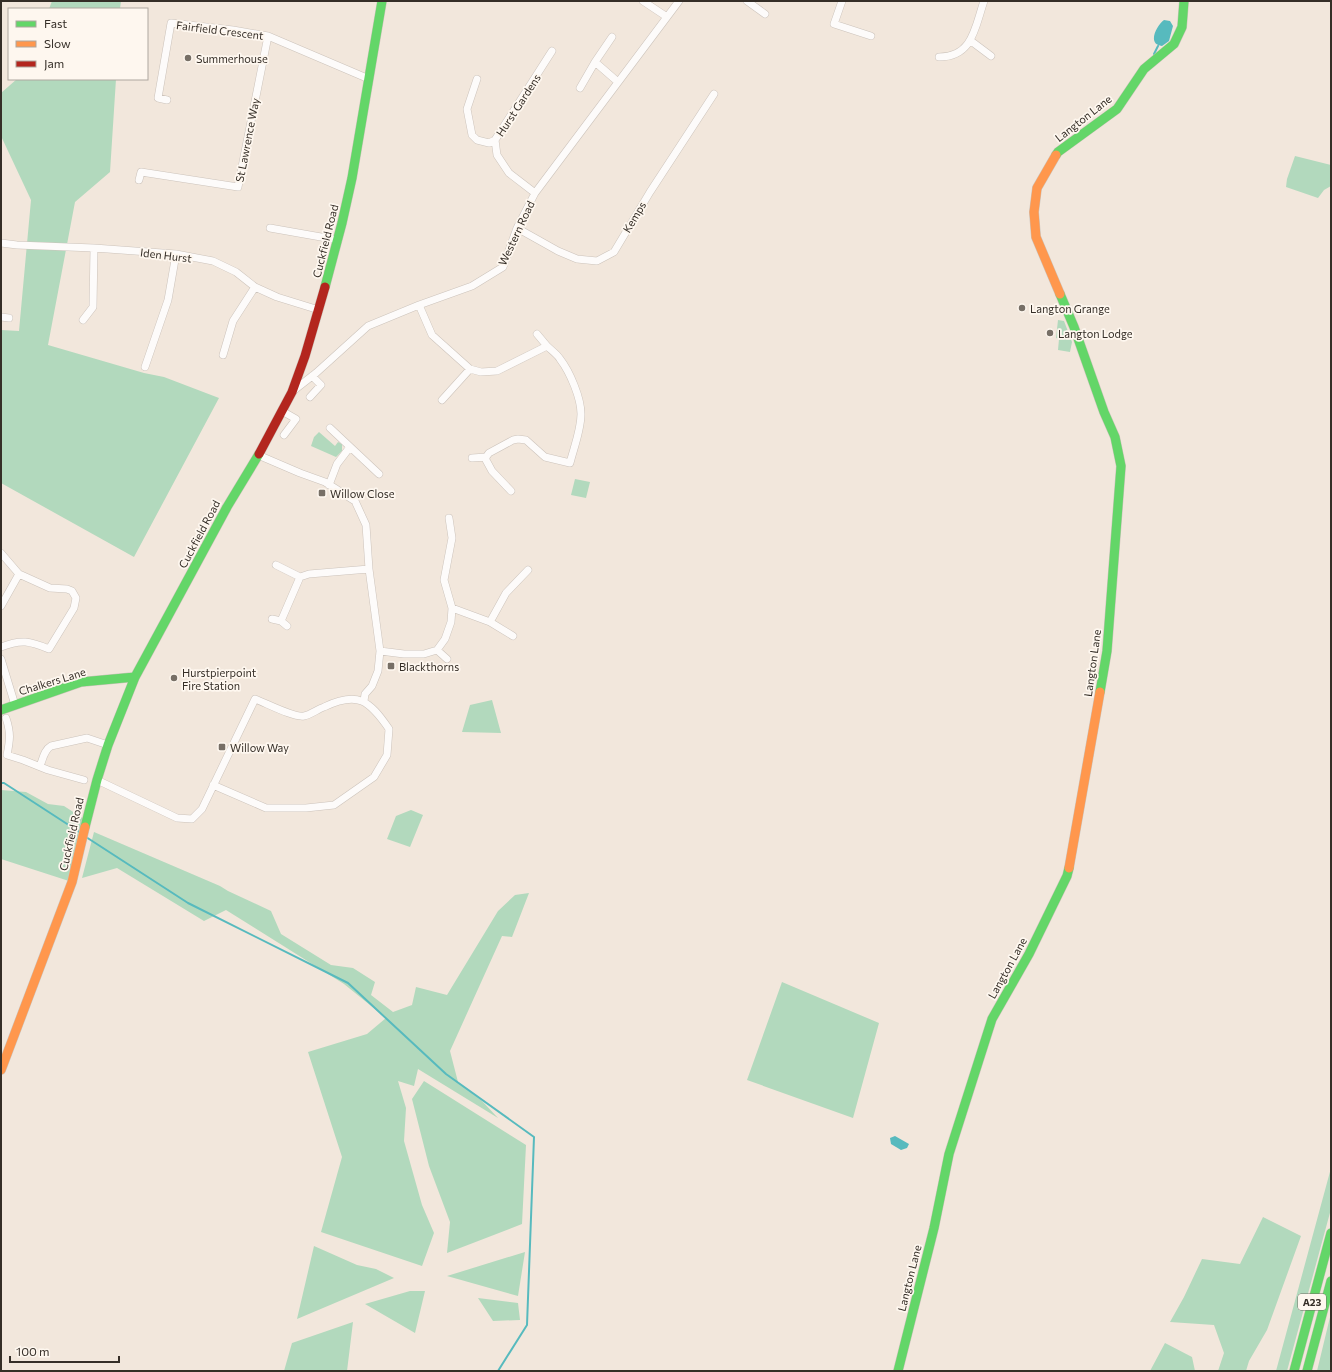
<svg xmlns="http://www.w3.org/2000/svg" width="1332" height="1372" viewBox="0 0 1332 1372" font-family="Commissioner,sans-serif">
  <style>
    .green { fill: #b2d9bd }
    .water { fill: #57babe }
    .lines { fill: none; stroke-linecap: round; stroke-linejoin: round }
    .stream { stroke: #57babe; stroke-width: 2 }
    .street-casing { stroke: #ccc3bb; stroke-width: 8 }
    .fast-casing { stroke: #ccc3bb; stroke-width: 10 }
    .slow-casing { stroke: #ccc3bb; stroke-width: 10 }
    .jam-casing { stroke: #ccc3bb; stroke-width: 10 }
    .street { stroke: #fdfbfa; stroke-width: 7 }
    .fast { stroke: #63d668; stroke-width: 9 }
    .slow { stroke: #ff974d; stroke-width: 9 }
    .jam { stroke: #b3261e; stroke-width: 9 }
    .poi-dot { fill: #776f66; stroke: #fef7ef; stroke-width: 1.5 }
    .labels { text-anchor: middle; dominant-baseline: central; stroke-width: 3.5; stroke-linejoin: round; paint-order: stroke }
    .shield { fill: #fef7ef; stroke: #716a63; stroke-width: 1 }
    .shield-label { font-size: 10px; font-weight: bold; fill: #352e27 }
    .street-label { font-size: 11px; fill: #352e27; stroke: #fef7ef }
    .poi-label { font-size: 11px; fill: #352e27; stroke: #fef7ef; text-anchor: start }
  </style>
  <rect width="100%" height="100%" fill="#f2e7dc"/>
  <!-- green -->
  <path class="green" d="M52 1H121L120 9H49Z
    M17 79H116L110 172 75 202 48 345 144 373 164 377 219 398 134 557 1 483V330L19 331 31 200 1 136V93Z
    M1295 156 1331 165V186L1324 190 1318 198 1286 187 1287 179Z
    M1058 320 1064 321 1072 342 1070 352 1058 350 1059 339 1056 338Z
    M319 432 335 446 338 442 342 444V451L336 457 311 446 314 437Z
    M575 479 590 482 586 498 571 495Z
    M492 700 501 733 462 732 470 705Z
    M1 790 26 792 48 804 64 806 87 821 72 882 1 859Z
    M411 810 423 815 410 847 387 839 396 816Z
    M94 832 220 886 228 891 271 911 281 934 331 965 353 968 375 982 371 995 393 1012 412 1005 416 987 447 995 498 911 515 895 529 893 512 937 502 936 450 1051 458 1082 482 1101 498 1118 418 1069 414 1086 398 1081 406 1108 404 1141 422 1205 434 1233 422 1266 321 1232 342 1157 308 1052 367 1034 386 1018 344 984 226 910 204 921 117 868 82 878Z
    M782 982 879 1023 853 1118 747 1080Z
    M424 1081 526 1145 522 1224 447 1253 450 1222 429 1166 412 1099Z
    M1331 1168V1209L1287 1371H1276Z
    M1263 1217 1301 1236 1267 1330 1249 1361 1246 1371H1218L1224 1353 1214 1325 1170 1322 1184 1297 1202 1259 1240 1264Z
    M314 1246 357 1265 376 1269 394 1278 297 1319Z
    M525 1252 518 1296 447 1276Z
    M410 1291H425L415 1333 365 1304Z
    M478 1298 518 1303 520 1320 493 1321Z
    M1331 1313V1371H1317Z
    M353 1322 347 1371H284L292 1343Z
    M1165 1343 1192 1357 1195 1371H1150Z"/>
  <!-- water -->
  <path class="water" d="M1164 20 1170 21 1173 26 1169 41 1162 46C1147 45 1156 26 1164 20Z
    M895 1136 909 1144 907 1148 901 1150 891 1144 890 1138Z"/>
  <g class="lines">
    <!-- stream -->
    <path class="stream" d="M1154 54 1158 46
      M1 783H4L81 833
      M86 837 188 903 348 983 446 1074 534 1137 527 1325 498 1371"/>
    <defs>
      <path id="street" d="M643 1 667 17
        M747 1 765 14
        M842 1 834 24 871 36
        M612 37 595 62 618 82
        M971 41 991 56
        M939 57C973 57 975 27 984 1
        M477 79 467 109 472 135 477 140 489 143 495 140
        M580 88 595 62
        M167 100 158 98 171 23 233 30 268 36 369 79
        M139 180 141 172 238 187 268 36
        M535 193 509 173 497 155 495 140 552 51
        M270 228 338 240
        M517 228 558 251 577 259 597 261 614 252 650 192 714 94
        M1 243 17 245 94 248 176 254 213 261 236 272 255 287 277 297 319 310
        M419 305 432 335 470 369 481 372 497 371 547 346C551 350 557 354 560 359 570 372 581 398 581 414 581 430 574 447 570 463L545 457 526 440 518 439 513 440 489 453 486 457V460L492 471 511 491
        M1 317 9 318
        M83 320 93 307 94 248
        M537 334 547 346
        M223 355 233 321 255 287
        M145 367 168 300 176 254
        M293 391 316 373 368 326 419 305 472 286 503 267 517 228 535 193 679 1
        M310 397 321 385 312 376
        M442 400 470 369
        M282 411 296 419 284 435
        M330 428 379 474
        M258 455 300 473 325 482 355 501 366 525 369 569 380 651 378 671 372 686 365 694 364 701
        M472 458 486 457
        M329 485 337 464 350 447
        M1 553 19 574 1 606
        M276 565 300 577
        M452 608 490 622 513 636
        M272 619 281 621 287 626
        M281 621 300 577 309 574 369 569
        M490 622 506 593 528 570
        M1 647C21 639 30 641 49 649L74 608 76 598 72 591 67 589 50 588 19 574
        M437 650 447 659
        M380 651 404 654H424L437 650 445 639 451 622 452 608 444 580 452 538 449 518
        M1 659 15 705
        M6 718C11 733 10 740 7 755L23 760 48 770 84 780
        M40 766C43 759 44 750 51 746L87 738 108 745
        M97 780 177 818 192 819 202 809 255 699C266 703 294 718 304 716 310 715 318 709 324 707 358 691 369 700 389 729L387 755 374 777 334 805 306 808H266L213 785"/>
      <path id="fast" d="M1056 155 1058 152 1117 109 1144 69 1174 44 1182 27 1184 1
        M325 287 342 223 352 178 382 1
        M1060 294 1074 327 1104 412 1115 437 1121 466 1107 651 1100 692
        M1 710 81 682 135 677
        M85 827 97 780 108 745 135 677 227 507 259 454
        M898 1371 934 1228 949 1154 992 1019 1029 954 1067 876 1069 868
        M1294 1371 1331 1233
        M1307 1371 1331 1281"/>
      <path id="slow" d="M1056 155 1037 188 1034 212 1036 237 1060 294
        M1069 868 1100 692
        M1 1070 72 882 85 827"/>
      <path id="jam" d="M259 454 292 392 305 356 325 287"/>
    </defs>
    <!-- street casing -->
    <use href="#street" class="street-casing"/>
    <!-- fast casing -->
    <use href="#fast" class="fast-casing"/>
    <!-- slow casing -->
    <use href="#slow" class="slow-casing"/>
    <!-- jam casing -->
    <use href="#jam" class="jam-casing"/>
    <!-- street -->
    <use href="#street" class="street"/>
    <!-- fast -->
    <use href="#fast" class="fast"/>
    <!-- slow -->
    <use href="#slow" class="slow"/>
    <!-- jam -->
    <use href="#jam" class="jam"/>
  </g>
  <!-- markers -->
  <g class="poi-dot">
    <circle cx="188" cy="58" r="4"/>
    <circle cx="1022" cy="308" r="4"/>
    <circle cx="1050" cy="333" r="4"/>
    <rect x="318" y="489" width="8" height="8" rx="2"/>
    <rect x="387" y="662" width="8" height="8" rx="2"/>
    <circle cx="174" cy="678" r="4"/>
    <rect x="218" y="743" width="8" height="8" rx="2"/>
  </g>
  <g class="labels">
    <!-- shield labels -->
    <rect class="shield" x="1298" y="1294" width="28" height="16" rx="3"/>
    <g class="shield-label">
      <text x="1312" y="1302">A23</text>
    </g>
    <!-- street labels -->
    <g class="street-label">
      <text transform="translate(220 30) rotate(7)">Fairfield Crescent</text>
      <text transform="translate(518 105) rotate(-57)">Hurst Gardens</text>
      <text transform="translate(1083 118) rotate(-38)">Langton Lane</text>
      <text transform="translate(247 140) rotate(-79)">St Lawrence Way</text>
      <text transform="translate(634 217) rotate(-59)">Kemps</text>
      <text transform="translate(516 233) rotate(-65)">Western Road</text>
      <text transform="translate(325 241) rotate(-76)">Cuckfield Road</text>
      <text transform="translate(166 255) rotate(7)">Iden Hurst</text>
      <text transform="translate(199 534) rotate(-62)">Cuckfield Road</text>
      <text transform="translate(1092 663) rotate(-82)">Langton Lane</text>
      <text transform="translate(52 681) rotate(-17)">Chalkers Lane</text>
      <text transform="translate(71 834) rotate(-77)">Cuckfield Road</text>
      <text transform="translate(1007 968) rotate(-61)">Langton Lane</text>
      <text transform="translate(909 1278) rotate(-76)">Langton Lane</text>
    </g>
    <!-- poi labels -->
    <g class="poi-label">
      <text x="196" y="58">Summerhouse</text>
      <text x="1030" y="308">Langton Grange</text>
      <text x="1058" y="333">Langton Lodge</text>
      <text x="330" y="493">Willow Close</text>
      <text x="399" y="666">Blackthorns</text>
      <text x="182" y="672">Hurstpierpoint<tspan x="182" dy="13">Fire Station</tspan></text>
      <text x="230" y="747">Willow Way</text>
    </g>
  </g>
  <!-- border -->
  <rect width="1332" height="1372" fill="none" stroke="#352e27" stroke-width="4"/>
  <!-- legend -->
  <rect x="8" y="8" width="140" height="72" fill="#fef7ef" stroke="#aea79f"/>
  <rect x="16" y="21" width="20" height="6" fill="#63d668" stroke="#aea79f"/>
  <text x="44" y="28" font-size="12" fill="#352e27">Fast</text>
  <rect x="16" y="41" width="20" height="6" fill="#ff974d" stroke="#aea79f"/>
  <text x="44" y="48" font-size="12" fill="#352e27">Slow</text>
  <rect x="16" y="61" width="20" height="6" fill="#b3261e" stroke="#aea79f"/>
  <text x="44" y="68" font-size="12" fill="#352e27">Jam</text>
  <!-- scale -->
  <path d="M10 1356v6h109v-6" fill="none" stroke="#352e27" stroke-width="2"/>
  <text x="16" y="1356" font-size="12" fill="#352e27" stroke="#fef7ef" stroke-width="3" paint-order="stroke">100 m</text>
</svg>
